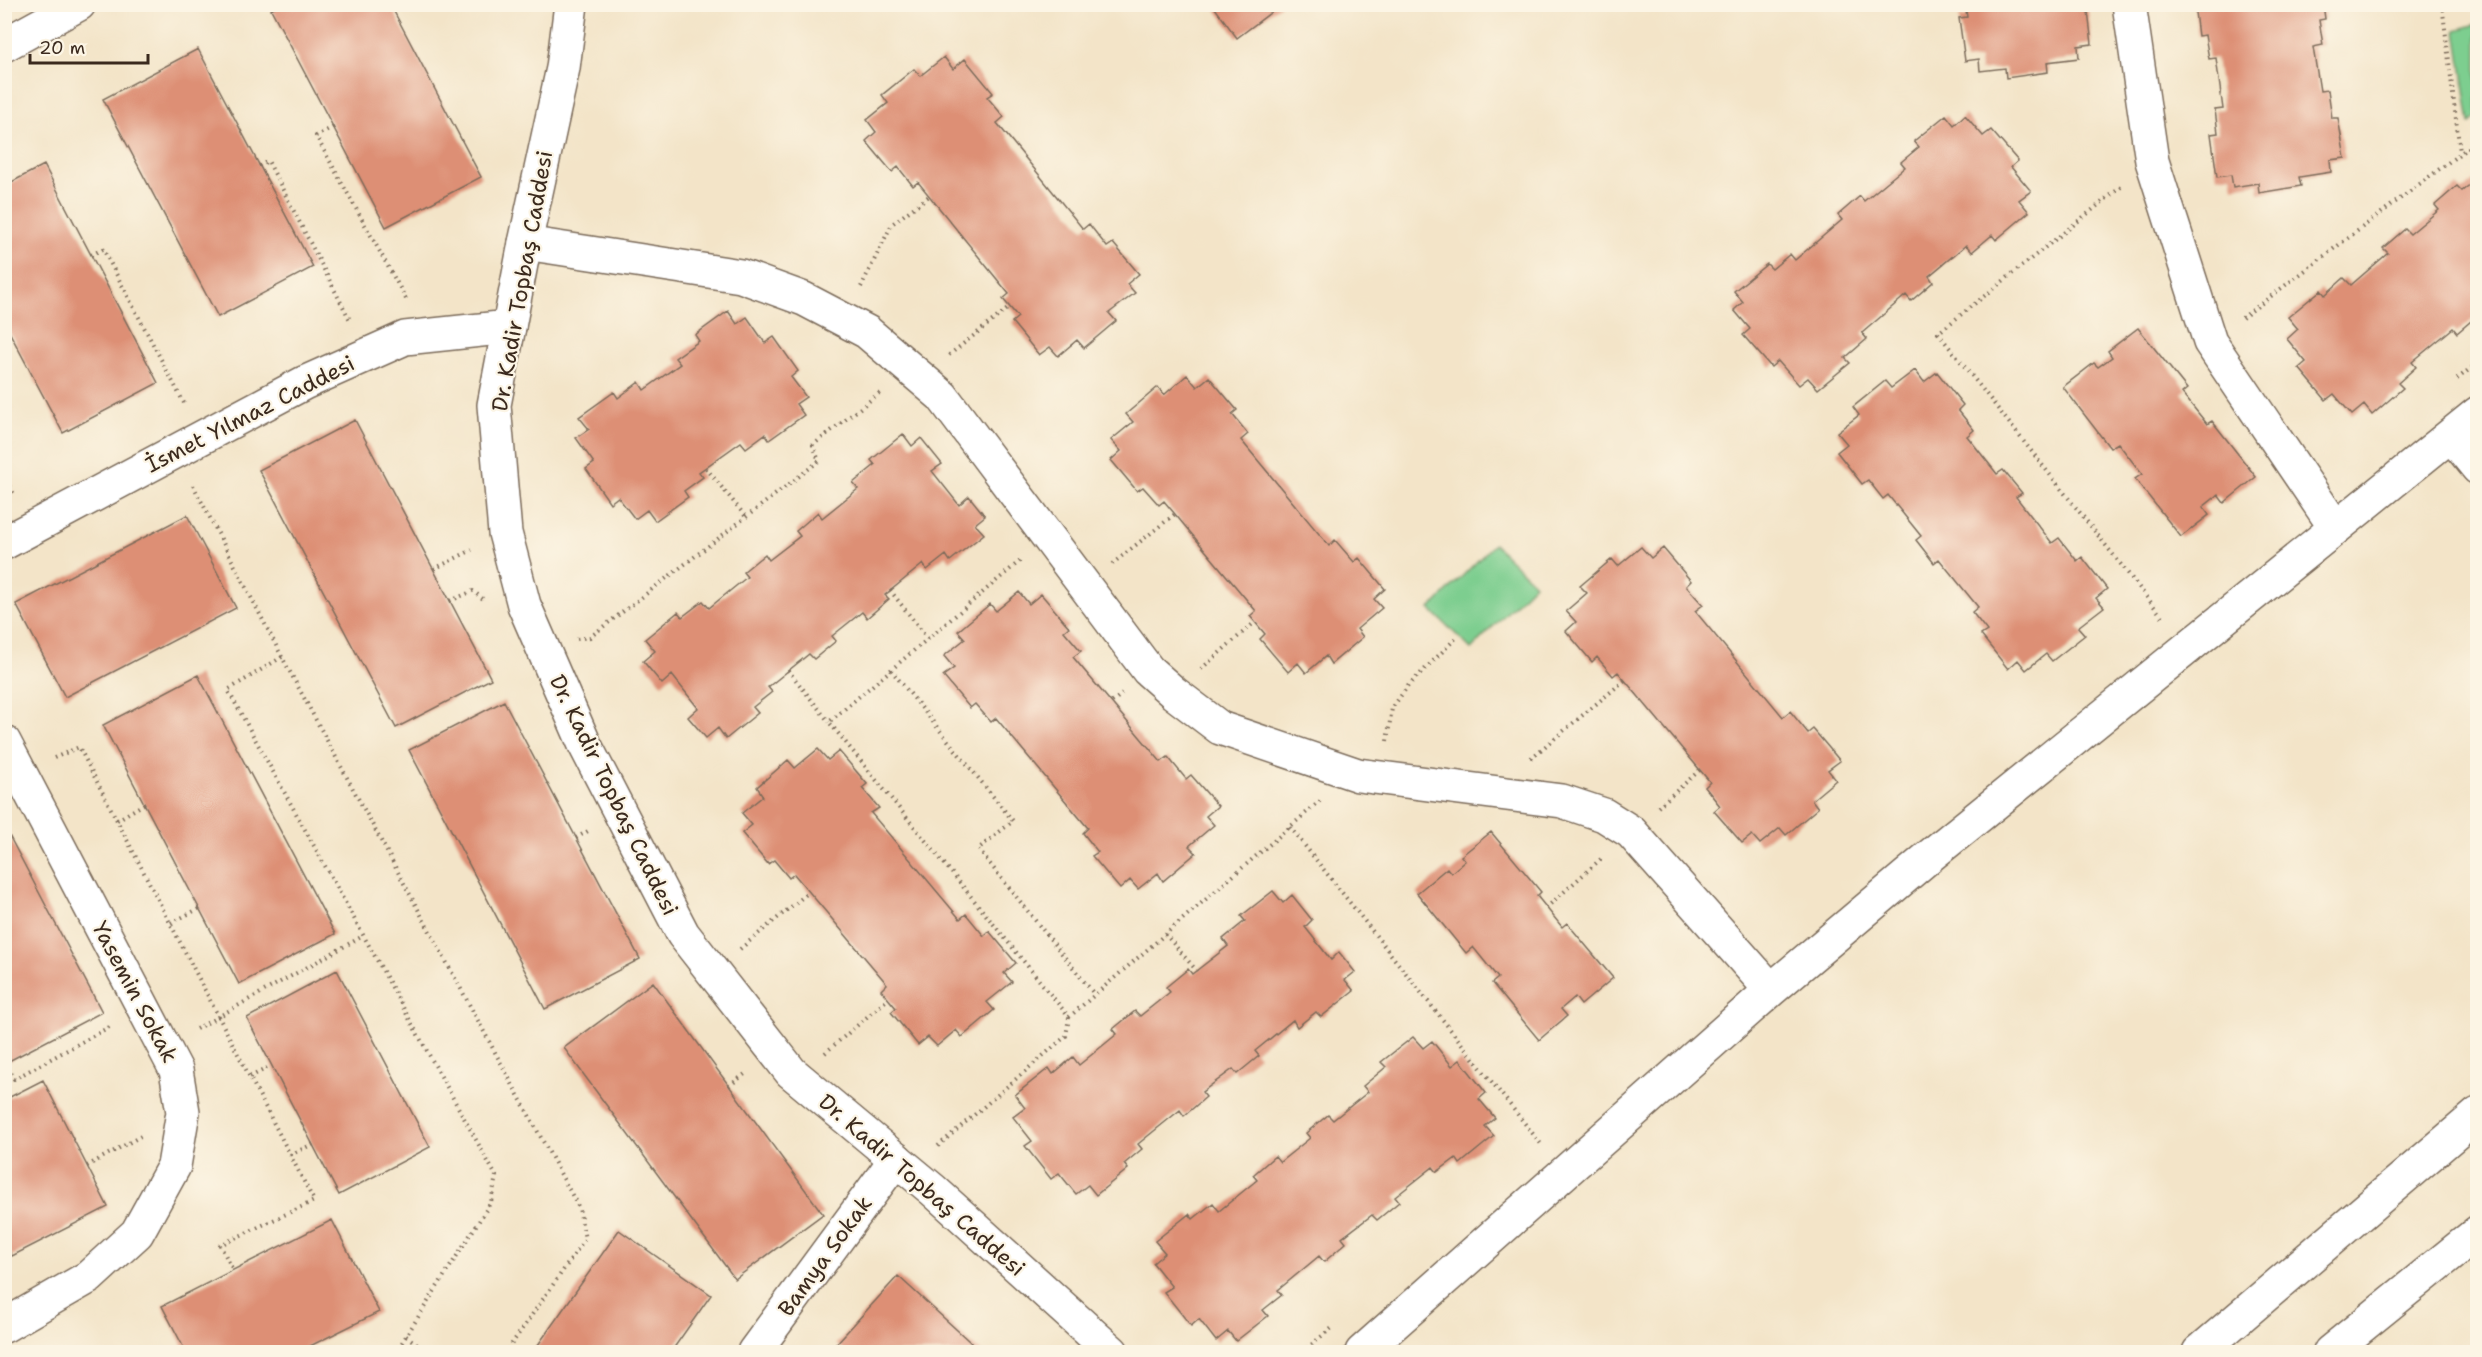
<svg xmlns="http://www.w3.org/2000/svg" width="2482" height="1357" viewBox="0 0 2482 1357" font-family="'Shantell Sans',sans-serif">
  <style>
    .green { fill: #7dce8f; stroke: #5c7c56; stroke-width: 1.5 }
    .building { fill: #dd8f75 }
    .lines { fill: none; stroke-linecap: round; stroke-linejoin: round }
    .minor-casing { stroke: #7b6b5a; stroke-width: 36 }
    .tertiary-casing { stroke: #7b6b5a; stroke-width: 36 }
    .primary-casing { stroke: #7b6b5a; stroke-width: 36 }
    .path { stroke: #7b6b5a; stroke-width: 4; stroke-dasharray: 1.5 4.5; stroke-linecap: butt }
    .minor { stroke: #fff; stroke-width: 33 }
    .tertiary { stroke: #fff; stroke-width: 33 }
    .primary { stroke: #fff; stroke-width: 33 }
    .labels { text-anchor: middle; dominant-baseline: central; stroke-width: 4.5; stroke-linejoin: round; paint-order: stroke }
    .street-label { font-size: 22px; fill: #3b2a1e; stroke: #fcf5e5 }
  </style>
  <rect width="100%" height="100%" fill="#fcf5e5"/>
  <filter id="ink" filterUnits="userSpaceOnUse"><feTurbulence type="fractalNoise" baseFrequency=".0167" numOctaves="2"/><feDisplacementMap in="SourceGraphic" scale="12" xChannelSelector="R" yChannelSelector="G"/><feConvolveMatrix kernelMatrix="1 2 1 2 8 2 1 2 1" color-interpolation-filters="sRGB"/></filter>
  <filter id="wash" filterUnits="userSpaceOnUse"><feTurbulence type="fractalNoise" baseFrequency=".008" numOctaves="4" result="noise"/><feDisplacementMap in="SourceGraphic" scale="24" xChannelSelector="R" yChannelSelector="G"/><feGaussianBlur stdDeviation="1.35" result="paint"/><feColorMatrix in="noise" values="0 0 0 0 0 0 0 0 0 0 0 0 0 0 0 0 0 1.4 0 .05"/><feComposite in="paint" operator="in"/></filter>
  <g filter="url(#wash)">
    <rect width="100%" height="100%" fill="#f3e4c8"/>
    <!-- green -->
    <path class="green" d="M2477 24V117L2470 123 2456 30Z
      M1494 544 1535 584 1471 649 1430 609Z"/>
    <g id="blocks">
      <!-- building -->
      <path class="building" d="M279 4H390L481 177 386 227 271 9Z
        M1212 4H1282L1237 38Z
        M1965 4H2087L2092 44 2078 46 2079 58 2047 62 2048 72 2006 78 2005 68 1980 71 1979 59 1965 61 1959 18 1967 17Z
        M2194 4H2323L2325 19 2319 20 2323 45 2313 47 2320 91 2328 90 2332 118H2338L2345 158 2330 160 2331 172 2299 177 2301 186 2259 193 2258 183 2233 187 2231 175 2217 177 2211 134 2218 133 2215 110 2223 109 2216 58 2209 59 2205 35 2198 36Z
        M198 49 313 267 218 317 103 99Z
        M944 57 953 69 965 59 993 93 987 97 1004 117 997 123 1083 229 1089 224 1107 247 1113 243 1139 274 1127 284 1135 293 1109 313 1116 321 1084 348 1077 340 1058 356 1050 347 1039 355 1012 322 1018 317 1003 299 1009 294 918 182 913 186 898 167 892 172 866 141 876 132 867 120 888 103 882 95 914 69 920 76Z
        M1946 115 1954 125 1965 115 1983 136 1991 130 2018 161 2011 167 2031 191 2019 200 2029 212 1996 240 1992 235 1972 252 1966 245 1929 276 1933 282 1911 301 1906 295 1862 333 1867 339 1845 358 1850 363 1818 389 1808 378 1799 385 1778 361 1771 367 1743 335 1750 329 1734 310 1743 302 1734 291 1767 264 1772 269 1790 254 1795 260 1842 220 1838 215 1860 196 1864 201 1905 167 1901 162 1919 147 1914 141Z
        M44 165 158 383 63 433 4 322V186Z
        M2478 178V306L2475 309 2478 315 2457 333 2453 328 2412 362 2416 367 2398 383 2403 388 2372 415 2364 405 2352 415 2334 394 2326 400 2299 368 2306 362 2287 339 2298 329 2288 317 2321 290 2325 295 2344 278 2351 285 2388 253 2383 248 2405 229 2410 234 2439 210 2435 205 2457 186 2462 191Z
        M728 311 737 324 747 317 765 343 774 337 798 371 791 377 806 397 796 404 804 415 769 440 765 434 746 448 741 442 699 472 703 477 684 491 688 497 655 521 647 510 635 519 618 497 610 503 586 469 594 463 576 438 589 429 579 417 614 392 618 398 639 382 644 390 680 364 675 358 699 341 695 335Z
        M2138 328 2187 389 2182 393 2207 424 2212 421 2256 477 2224 503 2218 495 2203 507 2209 515 2181 537 2135 479 2142 474 2118 443 2110 448 2063 387 2094 363 2098 367 2112 357 2108 351Z
        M1915 370 1924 382 1937 372 1963 405 1958 410 1974 430 1967 436 1997 474 2003 470 2022 493 2016 497 2052 543 2059 538 2077 561 2082 557 2107 589 2096 598 2104 607 2078 627 2085 635 2052 661 2046 654 2026 670 2018 660 2008 669 1981 635 1987 631 1972 612 1978 607 1939 559 1934 563 1916 540 1921 536 1888 495 1883 499 1868 480 1862 484 1837 452 1847 444 1837 432 1859 415 1853 407 1885 381 1891 388Z
        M1187 375 1197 387 1209 377 1237 410 1232 414 1248 434 1241 440 1329 546 1335 540 1354 562 1359 558 1385 589 1374 599 1382 608 1357 629 1363 637 1331 664 1326 656 1306 673 1298 663 1288 672 1260 639 1265 634 1250 616 1256 611 1164 501 1159 505 1143 487 1137 491 1111 460 1121 451 1111 440 1133 422 1126 414 1158 387 1164 395Z
        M355 420 491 679 396 728 259 470Z
        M903 434 912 446 921 438 942 464 932 471 959 505 969 496 985 516 975 524 984 534 950 561 946 555 927 570 923 564 885 595 889 599 867 618 862 612 832 636 836 641 814 659 809 654 768 687 772 692 753 707 758 713 726 739 718 728 706 738 688 717 698 708 672 675 662 684 643 661 655 651 645 639 678 612 682 617 703 601 709 608 747 577 743 572 765 554 769 560 800 536 796 531 818 512 822 518 858 489 853 483 875 465 871 460Z
        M187 515 236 608 65 697 16 604Z
        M1641 547 1651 558 1663 548 1691 581 1686 586 1703 605 1695 611 1783 717 1790 711 1808 733 1813 729 1840 761 1828 770 1836 780 1812 800 1818 808 1786 835 1780 828 1760 844 1752 835 1742 843 1714 811 1720 806 1705 787 1710 782 1618 672 1613 676 1597 657 1592 662 1566 631 1576 622 1566 611 1587 593 1580 586 1612 559 1618 566Z
        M1019 592 1029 604 1041 594 1069 627 1064 631 1081 651 1073 657 1161 762 1168 757 1186 779 1191 775 1218 806 1206 816 1214 825 1189 846 1196 853 1163 881 1158 873 1138 889 1130 880 1120 889 1092 856 1098 852 1083 833 1088 828 996 718 991 722 975 704 970 708 943 676 954 668 944 656 965 639 958 631 990 604 996 611Z
        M198 675 335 934 239 984 103 725Z
        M504 701 640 959 545 1009 409 750Z
        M818 749 828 760 839 751 867 784 862 788 879 808 871 813 960 919 966 914 984 936 989 931 1016 963 1004 973 1012 982 987 1002 994 1010 962 1037 956 1030 937 1046 928 1037 918 1045 891 1012 896 1008 881 990 887 984 794 874 789 878 774 860 768 864 742 833 752 825 742 813 763 796 757 787 788 760 795 768Z
        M4 826 102 1012 7 1062 4 1058Z
        M1491 832 1541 892 1537 896 1562 927 1567 923 1613 978 1581 1005 1575 997 1561 1009 1567 1016 1539 1040 1492 983 1498 978 1473 947 1466 953 1417 893 1447 868 1451 873 1465 861 1461 856Z
        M1273 891 1283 903 1292 895 1312 920 1305 927 1331 960 1339 952 1355 972 1345 980 1354 991 1321 1017 1316 1012 1297 1027 1293 1020 1255 1051 1259 1056 1237 1074 1233 1069 1202 1092 1206 1097 1184 1116 1180 1110 1138 1144 1142 1149 1124 1164 1128 1169 1096 1195 1088 1185 1076 1194 1059 1173 1051 1179 1025 1146 1032 1141 1013 1117 1025 1108 1015 1095 1049 1068 1053 1074 1073 1057 1079 1065 1117 1034 1113 1029 1135 1011 1140 1016 1170 992 1166 987 1188 969 1192 974 1228 946 1223 939 1245 921 1241 916Z
        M337 970 430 1147 339 1195 247 1018Z
        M653 982 823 1214 735 1279 564 1048Z
        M1413 1037 1423 1048 1432 1041 1452 1066 1460 1060 1486 1093 1479 1099 1495 1118 1485 1126 1494 1136 1460 1164 1456 1158 1437 1172 1433 1167 1395 1197 1399 1202 1377 1220 1372 1215 1342 1238 1346 1243 1324 1262 1319 1256 1278 1290 1282 1295 1263 1310 1268 1316 1236 1341 1228 1331 1216 1341 1199 1319 1191 1326 1164 1292 1172 1287 1153 1263 1165 1253 1155 1241 1189 1214 1193 1219 1213 1203 1219 1211 1257 1180 1253 1175 1275 1156 1280 1162 1310 1138 1306 1133 1328 1115 1333 1120 1368 1092 1363 1086 1386 1067 1381 1062Z
        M43 1080 108 1207 12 1256 4 1242V1100Z
        M332 1220 379 1312 298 1352H186L162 1306Z
        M619 1230 711 1295 671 1352H533Z
        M898 1276 981 1352H846L836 1344Z"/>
    </g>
  </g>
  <g filter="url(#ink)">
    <use href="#blocks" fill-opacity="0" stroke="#7b6b5a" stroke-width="1.5"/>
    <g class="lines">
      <defs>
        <path id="minor" d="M2129 4 2152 161 2210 342 2335 527
          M525 243 741 276 804 299 867 332 942 396 1148 670 1174 693 1220 728 1358 775 1562 801 1604 815 1631 832 1771 990
          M2451 435 2478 468
          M4 543 304 383 405 338 509 327
          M4 742 176 1070 183 1112 174 1166 137 1233 89 1277 4 1326
          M754 1352 896 1159
          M1362 1352 1771 990 1931 855 2478 413"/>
        <path id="tertiary" d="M571 4 563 68 525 243 494 405 505 533 524 605 585 745 683 934 791 1072 933 1190 1112 1352
          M2199 1352 2478 1114
          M2330 1352 2478 1232"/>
        <path id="primary" d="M4 45 79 4"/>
      </defs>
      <!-- minor casing -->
      <use href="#minor" class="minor-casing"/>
      <!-- tertiary casing -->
      <use href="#tertiary" class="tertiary-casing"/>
      <!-- primary casing -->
      <use href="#primary" class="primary-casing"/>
      <!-- path -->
      <path class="path" d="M2442 4 2460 152
        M333 127 316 136 407 301
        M259 166 268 161 351 322
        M2121 187 1938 333 2164 619
        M91 255 103 249 185 405
        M861 287 892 224 929 196
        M2242 318 2478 140
        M949 355 1010 307
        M2457 379 2478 363
        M706 468 746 517
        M4 476 15 496
        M193 485 282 657 579 1208 585 1239 506 1352
        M1020 561 829 722 1069 1017 1320 801
        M1112 564 1175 514
        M434 569 472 550
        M890 590 928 639
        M450 601 473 591 483 599
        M577 639 590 637 819 461 813 445 882 391
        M282 657 228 690 496 1176 491 1202 396 1352
        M1201 669 1255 622
        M788 670 829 722
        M891 670 1013 821 978 849 1095 995
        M1112 702 1122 694
        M1387 741 1392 708 1408 686 1458 636
        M54 758 79 747 314 1201 220 1245 233 1270
        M1531 758 1625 680
        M1658 807 1700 770
        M117 820 144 804
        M1290 827 1541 1144
        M576 838 588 831
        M1546 908 1603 857
        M171 923 200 908
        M1165 934 1197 971
        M740 949 809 892
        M196 1029 363 936
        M825 1053 888 999
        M4 1063 14 1079 111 1026
        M250 1077 271 1066
        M729 1086 745 1074
        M938 1146 1066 1036 1069 1017
        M290 1155 313 1144
        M87 1166 141 1136
        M406 1336 429 1352
        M1302 1352 1332 1328"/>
      <!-- minor -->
      <use href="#minor" class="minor"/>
      <!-- tertiary -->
      <use href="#tertiary" class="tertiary"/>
      <!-- primary -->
      <use href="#primary" class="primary"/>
    </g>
  </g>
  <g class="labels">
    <!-- street labels -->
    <g class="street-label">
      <text transform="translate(522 281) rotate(-80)">Dr. Kadir Topbaş Caddesi</text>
      <text transform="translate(250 414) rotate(-27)">İsmet Yılmaz Caddesi</text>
      <text transform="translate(614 795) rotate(64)">Dr. Kadir Topbaş Caddesi</text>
      <text transform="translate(135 992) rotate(62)">Yasemin Sokak</text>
      <text transform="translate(922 1185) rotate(41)">Dr. Kadir Topbaş Caddesi</text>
      <text transform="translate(825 1256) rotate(-54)">Bamya Sokak</text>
    </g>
  </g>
  <!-- margin -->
  <rect width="2482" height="1357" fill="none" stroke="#fcf5e5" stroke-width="24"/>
  <!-- scale -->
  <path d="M30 54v9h118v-9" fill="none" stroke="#3b2a1e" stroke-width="3"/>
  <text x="39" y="54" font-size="18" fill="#3b2a1e" stroke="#fcf5e5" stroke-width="4.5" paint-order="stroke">20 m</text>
</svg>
